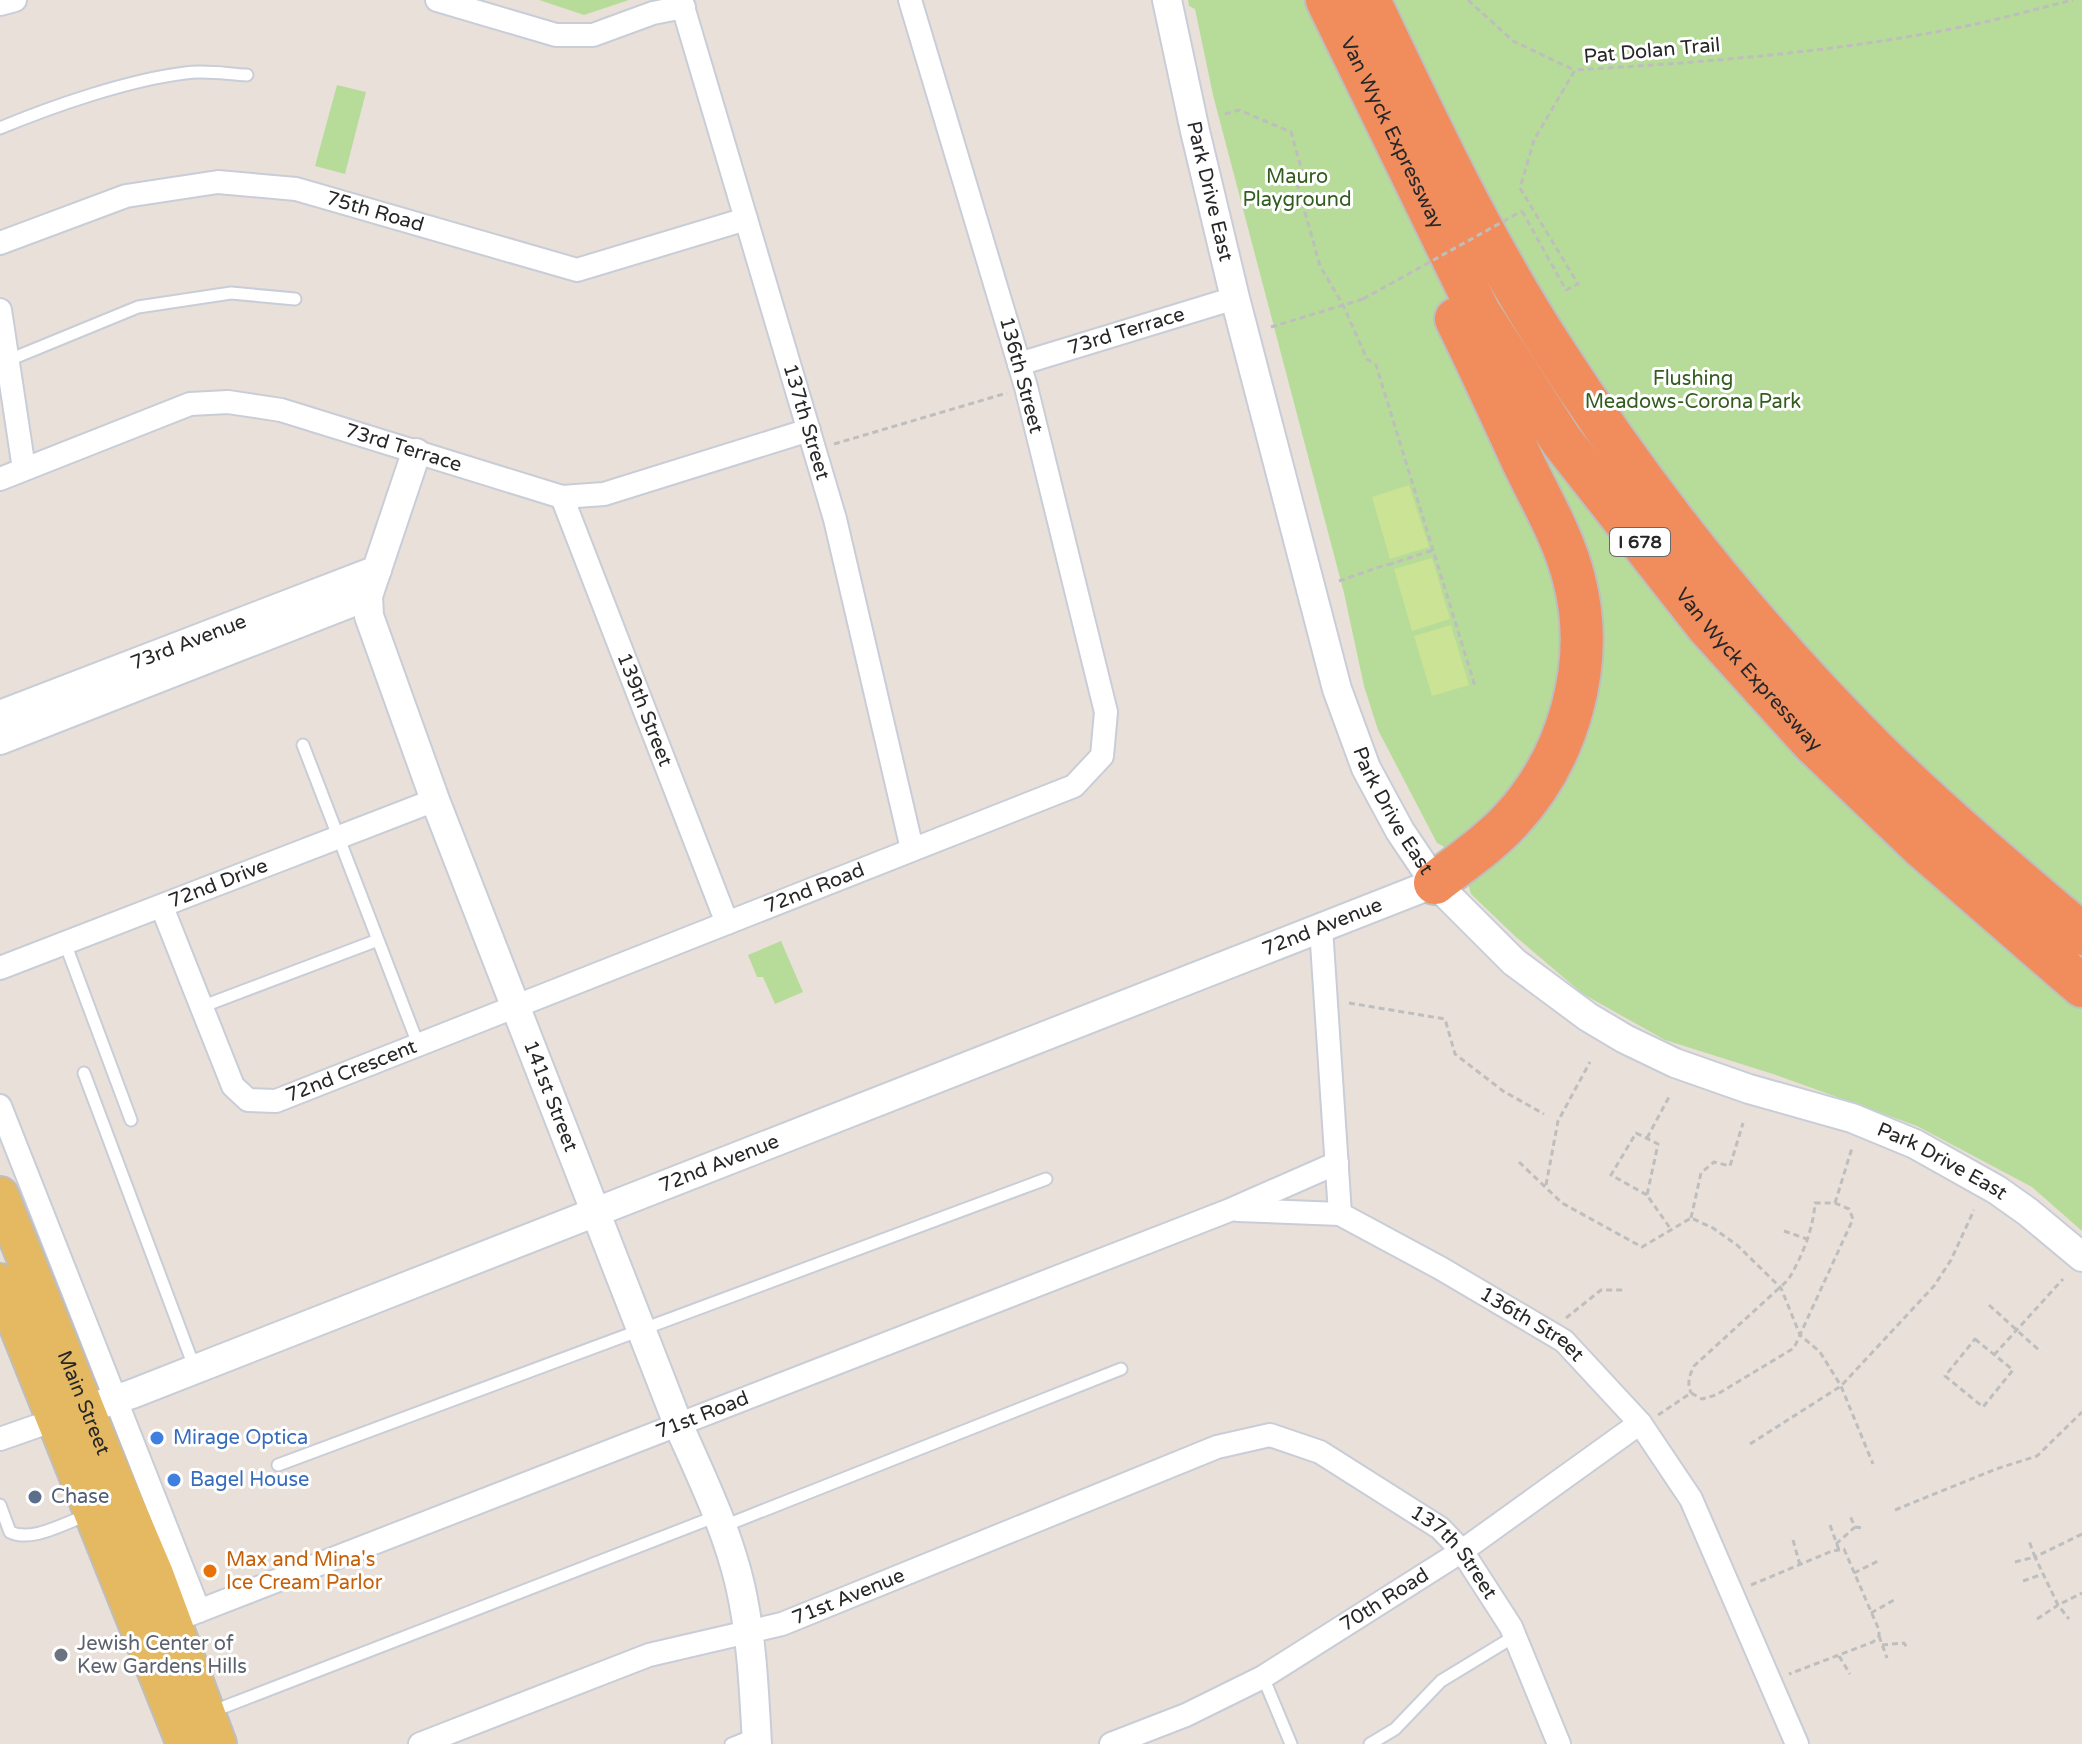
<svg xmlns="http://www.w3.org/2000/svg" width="2082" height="1744" viewBox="0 0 2082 1744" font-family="'Varela Round',sans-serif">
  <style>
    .green { fill: #b7dc99 }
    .pitch { fill: #cae395 }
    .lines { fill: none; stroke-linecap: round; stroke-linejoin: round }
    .service-casing { stroke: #c8cdd8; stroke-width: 15 }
    .minor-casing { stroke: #c8cdd8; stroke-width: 26 }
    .tertiary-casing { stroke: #c8cdd8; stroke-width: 32 }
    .primary-casing { stroke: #bebebe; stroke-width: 40 }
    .motorway-casing { stroke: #bebebe; stroke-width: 46 }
    .path { stroke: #bebebe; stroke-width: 3; stroke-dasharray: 6 4; stroke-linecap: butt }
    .service { stroke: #fff; stroke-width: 11 }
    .minor { stroke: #fff; stroke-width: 22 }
    .tertiary { stroke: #fff; stroke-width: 28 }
    .primary { stroke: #e5b962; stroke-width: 36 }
    .motorway { stroke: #f18d5c; stroke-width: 42 }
    .path-bridge { stroke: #bebebe; stroke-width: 3; stroke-dasharray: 6 4; stroke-linecap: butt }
    .shop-dot { fill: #3f7fe0; stroke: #fff; stroke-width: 3 }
    .service-dot { fill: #5c6f8a; stroke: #fff; stroke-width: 3 }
    .food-dot { fill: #e8710a; stroke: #fff; stroke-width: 3 }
    .worship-dot { fill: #6b7280; stroke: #fff; stroke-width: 3 }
    .labels { text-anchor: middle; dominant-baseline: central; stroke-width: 6; stroke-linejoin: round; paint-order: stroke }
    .shield { fill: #fff; stroke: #686868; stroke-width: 2 }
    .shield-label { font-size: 18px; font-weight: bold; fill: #272727 }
    .street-label { font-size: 20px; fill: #272727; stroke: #fff }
    .park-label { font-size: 20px; fill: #325d1e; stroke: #fff }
    .shop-label { font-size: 20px; fill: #366cbe; stroke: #fff; text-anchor: start }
    .service-label { font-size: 20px; fill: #4e5e75; stroke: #fff; text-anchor: start }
    .food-label { font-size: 20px; fill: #c56008; stroke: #fff; text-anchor: start }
    .worship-label { font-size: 20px; fill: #5b616d; stroke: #fff; text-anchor: start }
  </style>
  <rect width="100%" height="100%" fill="#e9e0d9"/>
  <!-- green -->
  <path class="green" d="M539 0H629L584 15Z
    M1188 0H2082V1231L2032 1187 1917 1126 1773 1074 1665 1040 1583 994 1516 937 1471 894 1467 880 1456 869 1443 846 1437 843 1378 730 1364 686 1344 593 1213 95 1195 9 1189 6Z
    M337 85 366 92 345 174 315 166Z
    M781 941 803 992 775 1004 763 977H757L748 955Z"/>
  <!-- pitch -->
  <path class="pitch" d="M1409 485 1429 547 1390 559 1372 497Z
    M1432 558 1450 619 1412 631 1394 569Z
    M1451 625 1469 685 1432 696 1414 636Z"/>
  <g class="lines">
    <defs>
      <path id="service" d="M0 128C53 106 128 80 185 73 205 70 227 74 247 75
        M4 362 138 307 231 293 295 299
        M303 745 378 940
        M65 943 131 1120
        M201 1007 378 940 418 1044
        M84 1073 195 1369
        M278 1465 1046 1179
        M0 1505 10 1532C32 1543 66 1522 88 1515
        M724 1526 1121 1369
        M1263 1677 1291 1744
        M211 1712 717 1516
        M731 1744 756 1734
        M1370 1744 1395 1729 1441 1681 1515 1636"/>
      <g id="minor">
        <path d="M437 0 556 35H593L653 13 684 7"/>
        <path id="s1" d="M681 0 835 519 912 849"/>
        <path d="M0 4 15 0"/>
        <path id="s2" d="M0 243 126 196 218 182 296 189 577 270 746 219"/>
        <path d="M0 310 24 469"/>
        <path id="s3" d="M1019 364 1235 298"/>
        <path id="s4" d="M0 479 190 404 228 402 281 410 562 497 604 494 809 430"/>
        <path id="s5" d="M562 497 727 923"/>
        <path id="s6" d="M162 907 233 1086 248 1100 276 1101 1074 786 1102 756 1106 712 1026 387 910 0"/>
        <path id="s7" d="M1321 928 1340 1214 1442 1269 1564 1341 1640 1423 1691 1499 1797 1744"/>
        <path id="s8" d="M0 968 435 800"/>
        <path d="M0 1106 199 1611"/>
        <path d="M1238 1210 1340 1214"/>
        <path d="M0 1439 57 1419"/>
        <path id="s9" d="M173 1621 1230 1210 1337 1163"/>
        <path id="s10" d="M420 1744 649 1655 782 1624 1217 1447 1270 1435 1320 1452 1440 1528 1462 1551 1511 1627 1559 1744"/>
        <path id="s11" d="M1111 1744 1186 1715 1263 1677 1462 1551 1640 1423"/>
      </g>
      <g id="tertiary">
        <path id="s12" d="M1167 0 1195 131 1235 298 1337 689 1366 768 1400 831 1435 883 1514 962 1588 1017 1625 1039 1675 1063 1749 1089 1852 1118 1915 1144 1997 1190 2028 1212 2082 1257"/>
        <path id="s13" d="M416 453 368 596 369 616 435 800 678 1424C701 1476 727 1529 740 1585 752 1637 754 1691 757 1744"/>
        <path id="s14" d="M0 715 377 570"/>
        <path d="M0 740 368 596"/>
        <path id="s15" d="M68 1415 132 1394 1435 883"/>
      </g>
      <g id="primary">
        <path id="s16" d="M0 1195 103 1452 155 1574 218 1744"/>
        <path d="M0 1282 185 1744"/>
      </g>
      <g id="motorway">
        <path id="s17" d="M1327 0 1479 312 1561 440 1708 627 1812 742 1923 848 2082 986"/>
        <path d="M1369 0C1425 118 1481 238 1552 348 1645 493 1752 627 1874 749 1940 814 2011 874 2082 934"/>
        <path d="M1435 883C1460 863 1488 845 1510 821 1569 758 1596 663 1574 579 1564 538 1541 500 1523 462 1501 414 1479 366 1456 319"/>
      </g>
    </defs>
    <!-- service casing -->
    <use href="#service" class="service-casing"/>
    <!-- minor casing -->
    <use href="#minor" class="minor-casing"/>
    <!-- tertiary casing -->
    <use href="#tertiary" class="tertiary-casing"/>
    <!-- primary casing -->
    <use href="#primary" class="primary-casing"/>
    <!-- motorway casing -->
    <use href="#motorway" class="motorway-casing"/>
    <!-- path -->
    <path class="path" d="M1468 0 1513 41 1574 70
      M1225 114 1239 110 1291 132 1304 178 1296 180 1320 266 1343 305 1367 359 1376 365 1475 686
      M1522 211 1566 290 1578 284 1520 188 1534 140 1575 70C1707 62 1841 52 1971 25 2005 18 2039 8 2073 0
      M1271 327 1363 299
      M834 444 1007 393
      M1388 565 1433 550
      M1339 581 1388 564
      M1349 1003 1445 1019 1455 1054 1503 1091 1544 1114
      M1647 1138 1670 1095
      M1519 1162 1562 1203 1642 1247 1691 1218 1713 1228 1737 1245 1781 1288 1800 1335 1820 1352 1841 1386 1873 1464
      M1546 1185 1558 1121 1590 1062
      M1647 1195 1611 1175 1636 1133 1658 1144 1647 1195 1672 1231
      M1835 1203 1852 1148
      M1691 1218 1701 1173 1714 1162 1730 1166 1743 1123
      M1784 1231 1807 1239
      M1989 1305 2041 1352
      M1566 1318 1601 1290H1623
      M1975 1339 2013 1370 1983 1407 1945 1376Z
      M1994 1355 2063 1279
      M1658 1415 1691 1393 1702 1399 1716 1395 1794 1348 1853 1219 1849 1209 1835 1203H1815C1813 1230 1802 1257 1788 1280L1694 1366C1689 1376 1687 1383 1691 1393
      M1750 1444 1841 1386 1934 1286 1951 1260 1974 1210
      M1895 1510 1996 1469 2037 1456 2082 1412
      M1830 1525 1839 1550
      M1855 1527 1864 1528
      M2082 1534 2035 1557 2058 1605 2082 1593
      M1793 1540 1800 1565
      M1836 1544 1855 1527 1850 1516
      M2015 1562 2035 1557 2029 1541
      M1854 1573 1878 1561
      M2023 1581 2043 1574
      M1751 1585 1832 1551 1844 1549 1879 1630V1636L1873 1642 1789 1674
      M1871 1613 1894 1600
      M2037 1619 2058 1605 2069 1619
      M1879 1636 1887 1658
      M1882 1645 1904 1643 1908 1649
      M1839 1656 1850 1674"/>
    <!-- service -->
    <use href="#service" class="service"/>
    <!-- minor -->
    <use href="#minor" class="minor"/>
    <!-- tertiary -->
    <use href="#tertiary" class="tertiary"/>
    <!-- primary -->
    <use href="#primary" class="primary"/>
    <!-- motorway -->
    <use href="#motorway" class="motorway"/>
    <!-- path-bridge -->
    <path class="path-bridge" d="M1363 299 1522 211"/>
  </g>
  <!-- markers -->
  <g class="shop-dot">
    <circle cx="157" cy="1438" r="8"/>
    <circle cx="174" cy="1480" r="8"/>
  </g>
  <circle class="service-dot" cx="35" cy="1497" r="8"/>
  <circle class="food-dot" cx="210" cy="1571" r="8"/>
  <circle class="worship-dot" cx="61" cy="1655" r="8"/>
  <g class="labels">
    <!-- shield labels -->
    <rect class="shield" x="1610" y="528" width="60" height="28" rx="6"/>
    <g class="shield-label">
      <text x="1640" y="542">I 678</text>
    </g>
    <!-- street labels -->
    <g class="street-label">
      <text transform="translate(1652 51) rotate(-5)">Pat Dolan Trail</text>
      <text stroke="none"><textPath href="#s17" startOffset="148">Van Wyck Expressway</textPath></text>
      <text stroke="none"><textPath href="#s12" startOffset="196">Park Drive East</textPath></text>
      <text stroke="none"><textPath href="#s2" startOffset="388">75th Road</textPath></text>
      <text stroke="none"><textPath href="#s3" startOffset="112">73rd Terrace</textPath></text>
      <text transform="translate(1021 375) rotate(75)">136th Street</text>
      <text stroke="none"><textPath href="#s1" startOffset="440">137th Street</textPath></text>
      <text stroke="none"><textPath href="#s4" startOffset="424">73rd Terrace</textPath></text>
      <text stroke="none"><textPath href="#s14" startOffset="202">73rd Avenue</textPath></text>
      <text stroke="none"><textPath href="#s17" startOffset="796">Van Wyck Expressway</textPath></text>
      <text stroke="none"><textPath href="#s5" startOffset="228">139th Street</textPath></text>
      <text stroke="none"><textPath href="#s12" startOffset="844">Park Drive East</textPath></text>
      <text stroke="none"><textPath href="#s8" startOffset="234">72nd Drive</textPath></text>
      <text stroke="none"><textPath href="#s6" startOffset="820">72nd Road</textPath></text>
      <text stroke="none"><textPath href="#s15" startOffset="1346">72nd Avenue</textPath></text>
      <text stroke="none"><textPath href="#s6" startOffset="322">72nd Crescent</textPath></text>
      <text stroke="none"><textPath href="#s13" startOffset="684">141st Street</textPath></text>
      <text stroke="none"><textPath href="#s12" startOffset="1516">Park Drive East</textPath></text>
      <text stroke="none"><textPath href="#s15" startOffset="698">72nd Avenue</textPath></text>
      <text stroke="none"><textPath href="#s7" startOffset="508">136th Street</textPath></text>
      <text stroke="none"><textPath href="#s16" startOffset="224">Main Street</textPath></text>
      <text stroke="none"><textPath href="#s9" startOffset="568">71st Road</textPath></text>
      <text stroke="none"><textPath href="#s10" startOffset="1128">137th Street</textPath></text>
      <text stroke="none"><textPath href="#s10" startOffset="454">71st Avenue</textPath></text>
      <text stroke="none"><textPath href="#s11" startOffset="310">70th Road</textPath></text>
    </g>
    <!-- park labels -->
    <g class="park-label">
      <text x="1297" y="177">Mauro<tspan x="1297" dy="23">Playground</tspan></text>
      <text x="1693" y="379">Flushing<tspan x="1693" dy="23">Meadows-Corona Park</tspan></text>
    </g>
    <!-- shop labels -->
    <g class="shop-label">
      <text x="173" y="1438">Mirage Optica</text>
      <text x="190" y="1480">Bagel House</text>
    </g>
    <!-- service labels -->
    <g class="service-label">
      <text x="51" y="1497">Chase</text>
    </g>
    <!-- food labels -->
    <g class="food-label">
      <text x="226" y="1560">Max and Mina's<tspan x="226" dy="23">Ice Cream Parlor</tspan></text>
    </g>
    <!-- worship labels -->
    <g class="worship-label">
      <text x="77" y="1644">Jewish Center of<tspan x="77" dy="23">Kew Gardens Hills</tspan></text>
    </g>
  </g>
</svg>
